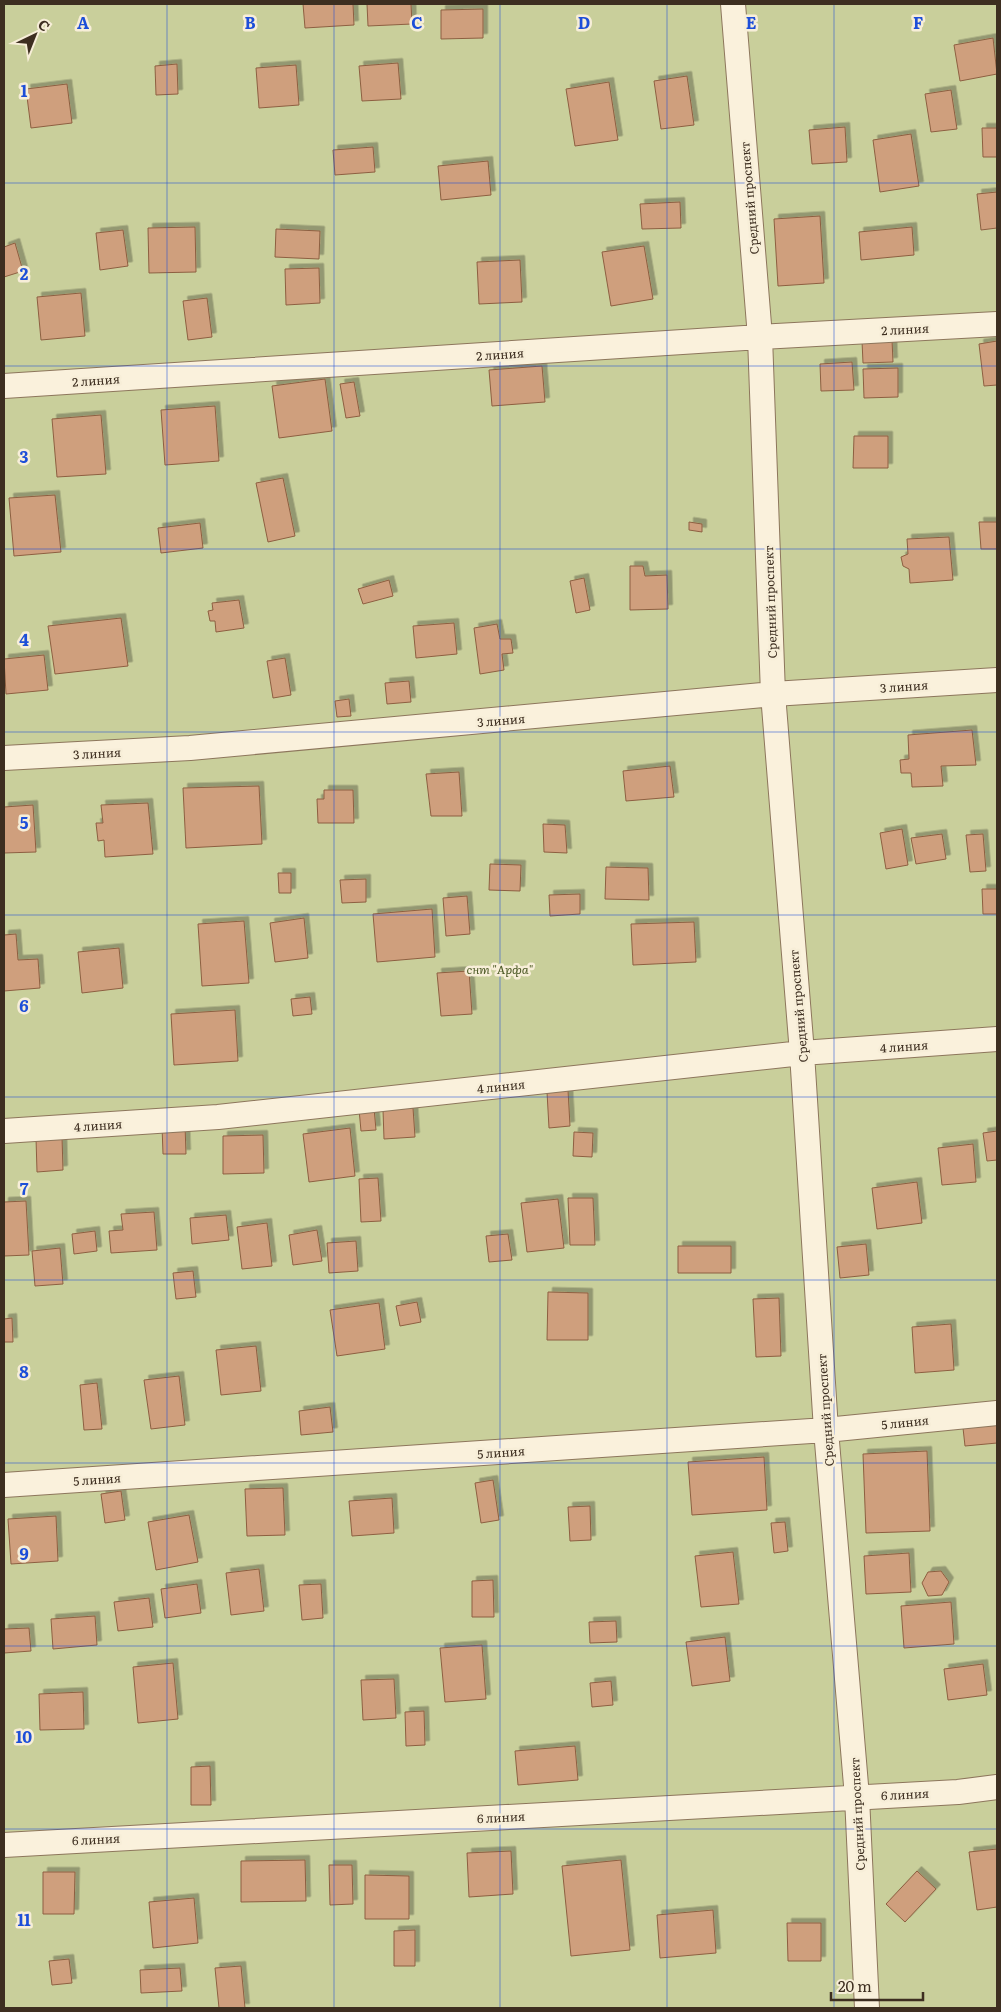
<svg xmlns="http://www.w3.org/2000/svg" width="1001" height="2012" viewBox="0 0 1001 2012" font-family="Literata,serif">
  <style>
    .green { fill: #c9cf9b }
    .building { fill: #cf9f7d; stroke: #8d5f41; filter: url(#shadow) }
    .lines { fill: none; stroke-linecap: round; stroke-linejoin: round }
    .minor-casing { stroke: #8d765c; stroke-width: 26 }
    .minor { stroke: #faf1dc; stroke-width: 24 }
    .grid { fill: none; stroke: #1d4ed8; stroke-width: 1; stroke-opacity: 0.55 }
    .labels { text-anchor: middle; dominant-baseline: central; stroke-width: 5; stroke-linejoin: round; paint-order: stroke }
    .street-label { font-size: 12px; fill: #3d2e20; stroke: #f7eed8 }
    .park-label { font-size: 12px; font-style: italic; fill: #4d5a26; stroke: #f7eed8 }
    .grid-label { font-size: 16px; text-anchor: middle; font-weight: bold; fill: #1d4ed8; stroke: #f7eed8; stroke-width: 5; stroke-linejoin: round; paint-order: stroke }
  </style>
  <defs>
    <filter id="shadow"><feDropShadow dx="4.5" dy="-4.5" stdDeviation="0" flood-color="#0004"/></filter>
  </defs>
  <rect width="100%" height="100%" fill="#f0e4c8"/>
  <!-- green -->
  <path class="green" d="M4 4H997V2008H4Z"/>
  <!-- building -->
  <path class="building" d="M303 4H353L354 25 305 28Z
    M367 4H411L412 24 368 26Z
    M483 9V38L441 39V10Z
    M993 38 997 74 960 81 954 45Z
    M398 63 401 99 362 101 359 66Z
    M177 64 178 94 156 95 155 66Z
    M296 65 299 105 259 108 256 68Z
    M687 76 694 125 661 129 654 81Z
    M609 82 618 140 575 146 566 89Z
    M67 84 72 123 31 128 26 89Z
    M951 90 957 129 931 132 925 94Z
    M845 127 847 162 812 164 809 130Z
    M982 128H997V157H983Z
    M911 134 919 186 880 192 873 140Z
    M373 147 375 172 335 175 333 150Z
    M488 161 491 195 441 200 438 166Z
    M997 192V228L981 230 977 194Z
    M680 202 681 228 642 229 640 204Z
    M820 216 824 283 778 286 774 219Z
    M195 227 196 272 149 273 148 228Z
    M912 227 914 255 861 260 859 232Z
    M276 229 320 231 319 259 275 257Z
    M123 230 128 266 100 270 96 233Z
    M15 243 23 271 4 277V247Z
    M644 246 653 299 611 306 602 252Z
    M520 260 522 302 479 304 477 262Z
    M319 268 320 303 286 305 285 269Z
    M81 293 85 336 41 340 37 297Z
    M207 298 212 337 188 340 183 301Z
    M892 340 893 362 863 363 862 341Z
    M997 341V385L984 386 979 344Z
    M852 362 854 390 821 391 820 364Z
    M542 366 545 402 492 406 489 370Z
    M898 368V397L864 398 863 369Z
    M325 379 332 431 279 438 272 386Z
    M354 382 360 416 346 418 340 384Z
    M215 406 219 461 165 465 161 410Z
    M101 415 106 474 57 477 52 419Z
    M854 436H888V468H853Z
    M283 478 295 536 268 542 256 483Z
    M55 495 61 552 14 556 9 498Z
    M689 522 702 524V532L689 530Z
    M979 522H997V549H981Z
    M200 523 203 548 161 553 158 528Z
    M949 537 953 580 910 583 909 569 903 566 901 557 908 554 907 539Z
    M630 566H643L645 576 667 575 668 609 630 610Z
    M584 578 590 610 576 613 570 581Z
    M389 580 393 596 363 604 358 589Z
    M239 600 244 628 216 632 215 621H210L208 611 213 610 212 603Z
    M121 618 128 666 55 674 48 626Z
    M454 623 457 654 416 658 413 626Z
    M497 624 500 639H511L513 653 502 654 504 670 480 674 474 628Z
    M44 655 48 690 6 694 4 659Z
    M285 658 291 695 273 698 267 661Z
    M409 681 411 702 387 704 385 683Z
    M349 699 351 716 337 717 335 701Z
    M972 730 976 765 941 766 943 786 912 787 911 773H901L900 760 909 759 908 735Z
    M670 766 674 797 626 801 623 771Z
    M459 772 462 816H431L426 774Z
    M259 786 262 844 186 848 183 788Z
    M324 790H353L354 823H318L317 799H324Z
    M148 803 153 854 105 857 104 840 98 841 96 823H103L101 805Z
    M33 805 36 852 4 853V807Z
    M543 824 565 825 567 853 544 852Z
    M902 829 908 865 886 869 880 833Z
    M942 834 946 859 916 864 911 838Z
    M983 834 986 871 970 872 966 835Z
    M490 864 521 865 520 891 489 890Z
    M606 867 648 868 649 900 605 899Z
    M278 873H291V893H279Z
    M366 879V902L342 903 340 880Z
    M982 889H997V914H983Z
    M580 894V914L550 916 549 895Z
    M467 896 470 934 446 936 443 898Z
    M432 909 435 957 377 962 373 914Z
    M304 918 308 958 275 962 270 923Z
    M244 921 249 983 202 986 198 924Z
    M694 922 696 962 633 965 631 924Z
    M16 934 18 960 38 959 40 988 4 991V935Z
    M119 948 123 988 82 993 78 952Z
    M469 971 472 1014 441 1016 437 973Z
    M310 997 312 1014 293 1016 291 999Z
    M235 1010 238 1061 174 1065 171 1014Z
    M568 1090 570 1126 549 1128 547 1092Z
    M374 1108 376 1130 361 1131 359 1109Z
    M413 1108 415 1137 384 1139 383 1110Z
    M185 1125 186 1154H163L162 1126Z
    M350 1128 355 1176 309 1182 303 1134Z
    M997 1131V1160L987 1161 983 1133Z
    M574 1132 593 1133 592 1157 573 1156Z
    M263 1135 264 1173 223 1174V1136Z
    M62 1137 63 1170 37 1172 36 1138Z
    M973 1144 976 1182 942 1185 938 1148Z
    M378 1178 381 1221 361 1222 359 1179Z
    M917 1182 922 1223 877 1229 872 1188Z
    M568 1198H593L595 1245H570Z
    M558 1199 564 1248 527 1252 521 1203Z
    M26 1201 29 1255 4 1256V1202Z
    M154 1212 157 1250 111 1253 109 1231 123 1230 121 1214Z
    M226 1215 229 1240 192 1244 190 1218Z
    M267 1223 272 1266 242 1269 237 1227Z
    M317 1230 322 1261 293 1265 289 1235Z
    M95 1231 97 1251 74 1254 72 1234Z
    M508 1234 512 1260 489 1262 486 1236Z
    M356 1241 358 1271 329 1273 327 1243Z
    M866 1244 869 1275 840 1278 837 1247Z
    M678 1246H731V1273H678Z
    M60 1248 63 1284 35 1286 32 1251Z
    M193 1271 196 1297 176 1299 173 1273Z
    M548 1292 588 1293V1340H547Z
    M779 1298 781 1356 756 1357 753 1299Z
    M417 1302 421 1322 400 1326 396 1306Z
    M379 1303 385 1349 337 1356 330 1310Z
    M12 1318 13 1342H4V1319Z
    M951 1324 954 1370 915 1373 912 1327Z
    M256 1346 261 1391 221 1395 216 1350Z
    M179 1376 185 1425 151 1429 144 1380Z
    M97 1383 102 1429 84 1430 80 1385Z
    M330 1407 333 1432 301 1435 299 1411Z
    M997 1425V1443L965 1446 963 1428Z
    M927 1451 930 1531 866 1533 863 1454Z
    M764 1457 767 1510 692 1515 688 1462Z
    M493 1480 499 1520 481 1523 475 1483Z
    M283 1488 285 1535 247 1536 245 1489Z
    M121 1491 125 1520 105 1523 101 1494Z
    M392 1498 394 1533 352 1536 349 1501Z
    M590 1506 591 1540 570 1541 568 1507Z
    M189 1515 198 1562 156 1570 148 1522Z
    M56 1516 58 1561 11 1564 8 1519Z
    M785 1522 788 1551 774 1553 771 1523Z
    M733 1552 739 1604 701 1607 695 1556Z
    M909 1553 911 1592 866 1594 864 1556Z
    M259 1569 264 1611 231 1615 226 1573Z
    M941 1571 949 1582 942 1595 928 1596 922 1583 928 1572Z
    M493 1580 494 1617H472V1581Z
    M197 1584 201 1613 165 1618 161 1589Z
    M321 1584 323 1618 302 1620 299 1585Z
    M149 1598 153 1627 118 1631 114 1602Z
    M951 1602 954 1644 904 1648 901 1606Z
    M95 1616 97 1645 53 1649 51 1619Z
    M616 1621 617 1642 590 1643 589 1622Z
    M29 1628 31 1651 4 1653V1629Z
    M725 1637 730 1681 692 1686 686 1642Z
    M482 1645 486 1699 445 1702 440 1648Z
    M173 1663 178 1719 138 1723 133 1667Z
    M983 1664 987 1695 948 1700 944 1669Z
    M394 1679 396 1718 363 1720 361 1680Z
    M611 1681 613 1705 592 1707 590 1683Z
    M83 1692 84 1729 40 1730 39 1694Z
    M424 1711 425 1745 406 1746 405 1712Z
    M575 1746 578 1780 518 1785 515 1751Z
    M210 1766 211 1805H191V1767Z
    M997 1849V1907L977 1910 969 1852Z
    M511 1851 513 1894 469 1897 467 1853Z
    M305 1860 306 1901 241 1902V1861Z
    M621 1860 630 1950 571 1956 562 1866Z
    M329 1865H352L353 1904 330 1905Z
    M917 1871 936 1889 905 1922 886 1904Z
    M43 1872H75L74 1914H43Z
    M365 1875 409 1876V1919H365Z
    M194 1898 198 1943 153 1948 149 1902Z
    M713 1910 716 1953 660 1958 657 1915Z
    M787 1923H821V1961H788Z
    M415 1930V1966H394V1931Z
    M69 1959 72 1983 52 1985 49 1961Z
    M241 1966 245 2008H219L215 1968Z
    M180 1968 182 1991 141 1993 140 1970Z"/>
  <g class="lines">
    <defs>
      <path id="minor" d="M733 4 760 337 773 694 802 1053 826 1430 857 1797 867 2008
        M4 386 760 337 997 324
        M4 758 190 748 773 694 997 680
        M4 1131 218 1117 802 1053 997 1039
        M4 1485 826 1430 997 1413
        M4 1845 958 1792 997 1787"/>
    </defs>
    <!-- minor casing -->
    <use href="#minor" class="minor-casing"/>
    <!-- minor -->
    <use href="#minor" class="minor"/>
  </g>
  <!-- grid -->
  <path class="grid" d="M167 4V2008M334 4V2008M500 4V2008M667 4V2008M834 4V2008M4 183H997M4 366H997M4 549H997M4 732H997M4 915H997M4 1097H997M4 1280H997M4 1463H997M4 1646H997M4 1829H997"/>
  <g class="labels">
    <!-- street labels -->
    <g class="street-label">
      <text transform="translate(749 198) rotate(-95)">Средний проспект</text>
      <text transform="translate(905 329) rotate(-3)">2 линия</text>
      <text transform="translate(500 354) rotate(-4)">2 линия</text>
      <text transform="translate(96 380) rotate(-4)">2 линия</text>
      <text transform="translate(770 602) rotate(-92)">Средний проспект</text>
      <text transform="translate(904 686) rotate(-4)">3 линия</text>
      <text transform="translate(501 720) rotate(-5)">3 линия</text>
      <text transform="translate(97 753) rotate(-3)">3 линия</text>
      <text transform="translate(798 1006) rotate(-95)">Средний проспект</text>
      <text transform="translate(904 1046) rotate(-4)">4 линия</text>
      <text transform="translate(501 1086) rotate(-6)">4 линия</text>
      <text transform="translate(98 1125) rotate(-4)">4 линия</text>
      <text transform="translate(825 1410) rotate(-94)">Средний проспект</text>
      <text transform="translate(905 1422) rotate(-6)">5 линия</text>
      <text transform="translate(501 1452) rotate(-4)">5 линия</text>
      <text transform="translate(97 1479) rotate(-4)">5 линия</text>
      <text transform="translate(905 1794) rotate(-3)">6 линия</text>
      <text transform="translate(857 1814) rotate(-93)">Средний проспект</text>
      <text transform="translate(501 1817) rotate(-3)">6 линия</text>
      <text transform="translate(96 1839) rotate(-3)">6 линия</text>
    </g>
    <!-- park labels -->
    <g class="park-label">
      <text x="500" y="969">снт "Арфа"</text>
    </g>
  </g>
  <g class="grid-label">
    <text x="83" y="29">A</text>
    <text x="250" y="29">B</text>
    <text x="417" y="29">C</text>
    <text x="584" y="29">D</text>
    <text x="751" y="29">E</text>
    <text x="918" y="29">F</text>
    <text x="24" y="97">1</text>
    <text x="24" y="280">2</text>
    <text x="24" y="463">3</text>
    <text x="24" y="646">4</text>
    <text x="24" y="829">5</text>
    <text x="24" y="1012">6</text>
    <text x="24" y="1195">7</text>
    <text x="24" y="1378">8</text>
    <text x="24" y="1560">9</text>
    <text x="24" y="1743">10</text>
    <text x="24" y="1926">11</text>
  </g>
  <!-- border -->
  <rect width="1001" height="2012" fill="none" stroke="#3d2e20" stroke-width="10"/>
  <!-- north arrow -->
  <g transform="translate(35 35) rotate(43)" stroke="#f7eed8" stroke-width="4" paint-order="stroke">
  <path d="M0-4L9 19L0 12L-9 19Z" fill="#3d2e20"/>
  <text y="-8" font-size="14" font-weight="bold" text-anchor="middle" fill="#3d2e20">С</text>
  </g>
  <!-- scale -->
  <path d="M831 1992v8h92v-8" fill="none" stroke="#3d2e20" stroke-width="2.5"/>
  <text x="838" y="1992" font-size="15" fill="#3d2e20" stroke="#f7eed8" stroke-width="4" paint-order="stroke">20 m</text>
</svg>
